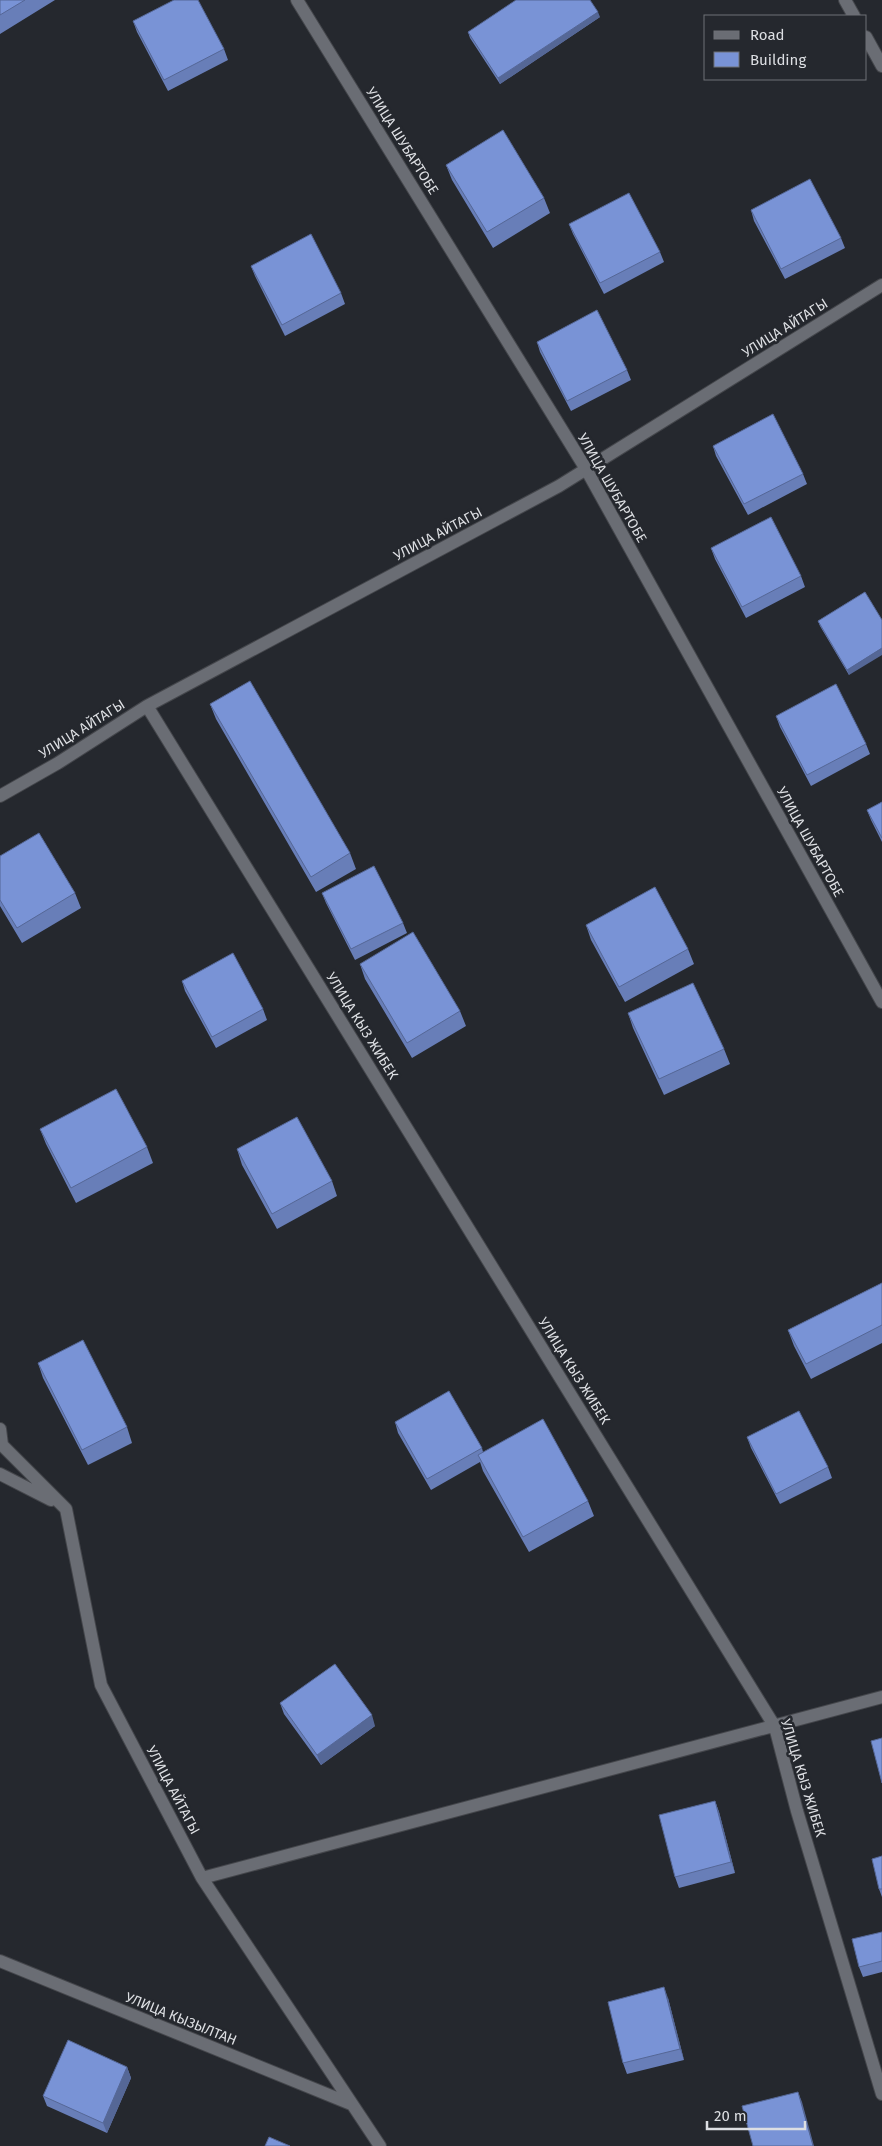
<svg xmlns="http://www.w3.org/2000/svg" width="882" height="2146" viewBox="0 0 882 2146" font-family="'Fira Sans',sans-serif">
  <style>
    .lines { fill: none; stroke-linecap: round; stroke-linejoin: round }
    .street-casing { stroke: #44464b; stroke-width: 14 }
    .street { stroke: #6a6d74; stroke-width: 12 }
    .wall { fill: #687eb8 }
    .shaded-wall { fill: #556796 }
    .building { fill: #7993d6; stroke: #556796 }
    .labels { text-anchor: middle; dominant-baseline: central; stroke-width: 5; stroke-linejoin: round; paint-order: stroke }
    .street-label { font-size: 14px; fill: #dddfe3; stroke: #25282e }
  </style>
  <rect width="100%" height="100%" fill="#25282e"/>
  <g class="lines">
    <defs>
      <path id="street" d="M297 0 586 469 882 1002
        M845 0 854 16
        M866 37 882 66
        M147 706 775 1727 797 1811 882 2094
        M0 796 58 763 147 706 559 486 882 285
        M0 1429 2 1445 66 1509 101 1685 202 1878 380 2146
        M0 1474 51 1500
        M202 1878 882 1697
        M0 1961 351 2104"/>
    </defs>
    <!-- street casing -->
    <use href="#street" class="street-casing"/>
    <!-- street -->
    <use href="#street" class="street"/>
  </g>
  <!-- wall -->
  <path class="wall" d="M0 0H55L0 34Z
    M600 17 500 84 470 38 468 32Z
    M133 21 224 49 228 60 168 91 137 32Z
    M446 165 544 198 550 213 493 248 452 180Z
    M751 210 841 238 845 248 785 279 754 221Z
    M569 224 660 252 664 262 604 294 573 234Z
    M251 266 341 293 345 304 285 336 255 276Z
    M537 342 627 370 631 380 571 411 540 352Z
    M713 446 803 474 807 484 748 515 716 456Z
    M711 548 801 576 805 587 746 618 715 559Z
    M865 592 849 675 820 626 818 621Z
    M210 704 350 853 356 869 316 892 216 719Z
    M776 716 866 744 870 754 811 786 780 727Z
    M882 802V842L871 820 867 810Z
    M0 856 75 893 81 908 22 943 0 906Z
    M322 893 403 923 407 933 355 960 326 903Z
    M586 925 688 949 694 964 625 1002 591 940Z
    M360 964 460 1011 466 1026 412 1058 365 979Z
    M182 981 263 1009 267 1020 216 1048 185 991Z
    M628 1013 724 1049 730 1064 664 1095 633 1028Z
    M40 1129 147 1147 153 1163 76 1203 46 1144Z
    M237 1149 332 1181 337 1196 277 1229 242 1165Z
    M882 1283V1343L811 1379 794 1346 788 1330Z
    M38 1363 127 1427 132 1443 88 1465 43 1378Z
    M395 1422 482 1448 483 1452 588 1501 594 1516 529 1552 483 1471 480 1462 431 1490 398 1433Z
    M747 1437 828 1467 832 1478 780 1504 751 1448Z
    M280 1703 375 1726 321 1765 284 1714Z
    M715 1801 719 1812 735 1873 679 1888 675 1877Z
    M882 1856V1897L879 1889Z
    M882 1932V1972L863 1977 859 1967Z
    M668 1998 684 2060 627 2074 623 2063Z
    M127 2067 131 2078 107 2133 47 2106 43 2096Z"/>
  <!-- shaded-wall -->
  <path class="shaded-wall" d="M598 12 600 17 500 84 498 78Z
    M882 648V655L849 675 847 670Z
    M372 1715 375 1726 321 1765 317 1755Z
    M715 1801 719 1812 735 1873 731 1862Z
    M664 1987 668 1998 684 2060 680 2049Z
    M127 2067 131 2078 107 2133 103 2123Z
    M798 2092 802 2102 814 2146H813Z"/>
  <!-- building -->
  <path class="building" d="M0 0H25L0 15Z
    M174 0H198L224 49 164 80 133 21Z
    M516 0H590L598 12 498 78 468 32Z
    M503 130 544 198 487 232 446 165Z
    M810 179 841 238 781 269 751 210Z
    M629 193 660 252 600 283 569 224Z
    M311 234 341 293 282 325 251 266Z
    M597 310 627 370 567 401 537 342Z
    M773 414 803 474 744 504 713 446Z
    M771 517 801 576 742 607 711 548Z
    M865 592 882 620V648L847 670 818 621Z
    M250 681 350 853 311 877 210 704Z
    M836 684 866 744 807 775 776 716Z
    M882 802V838L867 810Z
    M39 833 75 893 17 928 0 900V856Z
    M374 866 403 923 351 949 322 893Z
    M655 887 688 949 619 987 586 925Z
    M413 932 460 1011 407 1043 360 964Z
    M233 953 263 1009 212 1037 182 981Z
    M693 983 724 1049 659 1079 628 1013Z
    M116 1089 147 1147 71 1188 40 1129Z
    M297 1117 332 1181 272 1214 237 1149Z
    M882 1283V1325L806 1364 788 1330Z
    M83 1340 127 1427 82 1450 38 1363Z
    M449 1391 482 1448 427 1479 395 1422Z
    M799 1411 828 1467 776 1494 747 1437Z
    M543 1419 588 1501 523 1537 478 1455Z
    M335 1664 372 1715 317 1755 280 1703Z
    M882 1738V1783L871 1741Z
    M715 1801 731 1862 675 1877 659 1815Z
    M882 1856V1889H879L872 1859Z
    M882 1932V1961L859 1967 852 1939Z
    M664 1987 680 2049 623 2063 608 2002Z
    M68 2040 127 2067 103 2123 43 2096Z
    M798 2092 813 2146H753L742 2106Z
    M269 2137 290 2146H265Z"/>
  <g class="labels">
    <!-- street labels -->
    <g class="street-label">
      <text transform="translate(402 141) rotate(58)">УЛИЦА ШУБАРТОБЕ</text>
      <text transform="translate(785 328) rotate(-32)">УЛИЦА АЙТАГЫ</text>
      <text transform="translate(612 488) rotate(60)">УЛИЦА ШУБАРТОБЕ</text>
      <text transform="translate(438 534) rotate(-28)">УЛИЦА АЙТАГЫ</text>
      <text transform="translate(82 729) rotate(-32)">УЛИЦА АЙТАГЫ</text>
      <text transform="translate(810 842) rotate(61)">УЛИЦА ШУБАРТОБЕ</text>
      <text transform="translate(362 1026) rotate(58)">УЛИЦА КЫЗ ЖИБЕК</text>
      <text transform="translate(574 1371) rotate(58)">УЛИЦА КЫЗ ЖИБЕК</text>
      <text transform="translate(803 1778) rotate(73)">УЛИЦА КЫЗ ЖИБЕК</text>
      <text transform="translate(173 1790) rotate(62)">УЛИЦА АЙТАГЫ</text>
      <text transform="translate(181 2019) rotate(22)">УЛИЦА КЫЗЫЛТАН</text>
    </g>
  </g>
  <!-- legend -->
  <rect x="704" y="15" width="162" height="65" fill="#25282e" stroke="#6f7176"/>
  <rect x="714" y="31" width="25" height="8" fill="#6a6d74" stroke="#6f7176"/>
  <text x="750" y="40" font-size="15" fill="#dddfe3">Road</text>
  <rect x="714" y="52" width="25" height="15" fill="#7993d6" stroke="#6f7176"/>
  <text x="750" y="65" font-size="15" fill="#dddfe3">Building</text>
  <!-- scale -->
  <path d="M707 2121v8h98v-8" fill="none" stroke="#dddfe3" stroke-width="2.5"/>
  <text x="714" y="2121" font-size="15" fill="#dddfe3" stroke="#25282e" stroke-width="4" paint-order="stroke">20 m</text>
</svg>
